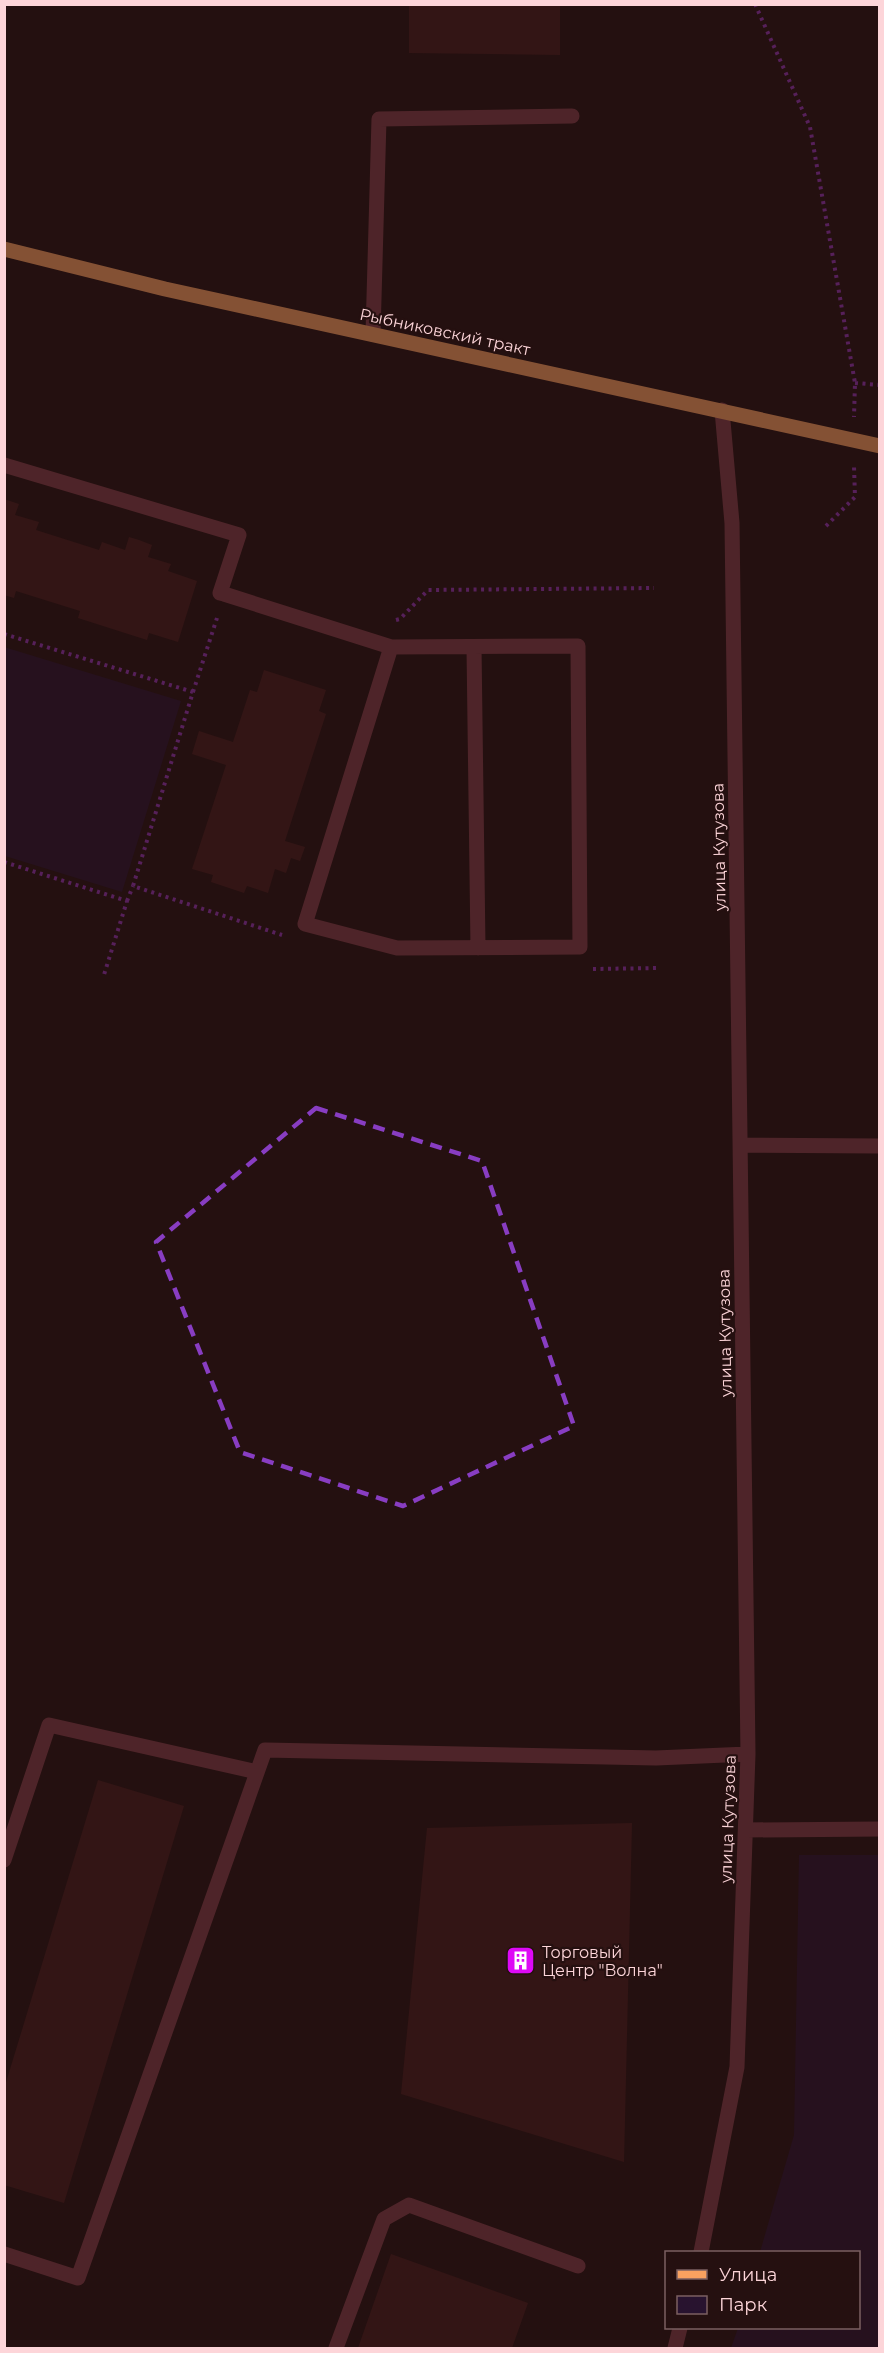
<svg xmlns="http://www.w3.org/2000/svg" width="884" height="2353" viewBox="0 0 884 2353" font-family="Montserrat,sans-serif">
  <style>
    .green { fill: #28132f }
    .building { fill: #451c1c }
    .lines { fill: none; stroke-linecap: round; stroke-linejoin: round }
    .path { stroke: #9234b3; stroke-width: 4; stroke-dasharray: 3 4.5; stroke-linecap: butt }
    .minor { stroke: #823d48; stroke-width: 15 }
    .major { stroke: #f9a160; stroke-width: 15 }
    .marked { fill: none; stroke: #883dc2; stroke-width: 4.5; stroke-dasharray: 12 8; stroke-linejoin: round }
    .labels { text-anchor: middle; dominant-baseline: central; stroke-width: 4.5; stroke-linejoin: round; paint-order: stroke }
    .street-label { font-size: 16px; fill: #fdd5d9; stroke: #251010 }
    .poi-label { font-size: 16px; fill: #fdd5d9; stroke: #251010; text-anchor: start }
  </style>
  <rect width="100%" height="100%" fill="#251010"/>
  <!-- green -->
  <path class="green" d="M4 647 181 701 122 892 5 856Z
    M799 1855H879V2348H731L738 2328H858V2252H760L794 2135Z"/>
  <!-- building -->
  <path class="building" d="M409 4H560V55L409 53Z
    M4 499 19 504 15 515 39 522 36 530 99 550 102 542 125 550 129 537 139 540 152 545 148 557 171 564 168 571 197 581 178 642 149 633 147 640 78 618 80 611 16 591 14 598 4 595Z
    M264 670 326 690 319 711 326 714 285 841 305 847 300 861 291 858 286 873 275 869 268 893 247 886 244 893 211 882 213 875 192 869 226 765 192 754 199 731 233 742 250 690 257 692Z
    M98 1780 184 1806 64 2203 4 2185V2089Z
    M632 1823 624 2162 401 2094 427 1828Z
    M391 2254 528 2303 512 2348H358Z"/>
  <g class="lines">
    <!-- path -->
    <path class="path" d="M755 4 810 127 855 383 854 417
      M855 383 880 385
      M826 526 855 497 854 466
      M396 620 400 619 428 590 654 588
      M4 634 193 692 133 886 282 935
      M193 692 217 618
      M4 862 127 901 103 978
      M127 901 133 886
      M593 969 658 968"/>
    <!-- minor -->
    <path class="minor" d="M373 334 379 119 572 116
      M4 465 239 535 220 593 224 594 391 647 578 646 580 947 397 948 305 924 391 647
      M474 647 478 948
      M741 1145 880 1146
      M746 1830 880 1829
      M4 1860 49 1725 257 1772
      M701 2252 737 2067 748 1754 732 523 722 410
      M4 2254 78 2278 265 1750 656 1758 748 1754
      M336 2348 384 2219 409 2205 578 2266
      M675 2348 680 2328"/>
    <!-- major -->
    <path class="major" d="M4 249 165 289 880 446"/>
  </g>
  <!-- marked area -->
  <path d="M0 0H884V2353H0ZM316 1108 482 1161 574 1426 403 1506 240 1452 156 1242Z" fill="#251010" fill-opacity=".55" fill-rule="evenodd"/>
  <path class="marked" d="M316 1108 482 1161 574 1426 403 1506 240 1452 156 1242Z"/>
  <!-- icons -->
  <defs>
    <symbol id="building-square" viewBox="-11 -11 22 22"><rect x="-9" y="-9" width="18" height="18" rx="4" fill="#de09f6" stroke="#251010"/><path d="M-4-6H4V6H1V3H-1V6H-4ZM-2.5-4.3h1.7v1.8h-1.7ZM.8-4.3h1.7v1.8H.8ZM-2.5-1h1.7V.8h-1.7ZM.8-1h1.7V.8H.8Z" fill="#fff"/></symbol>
  </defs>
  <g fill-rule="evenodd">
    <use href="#building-square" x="504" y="1944" width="33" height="33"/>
  </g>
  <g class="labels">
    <!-- street labels -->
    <g class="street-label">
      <text transform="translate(445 332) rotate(12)">Рыбниковский тракт</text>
      <text transform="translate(719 847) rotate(-91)">улица Кутузова</text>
      <text transform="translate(725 1333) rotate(-91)">улица Кутузова</text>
      <text transform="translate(728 1819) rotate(-88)">улица Кутузова</text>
    </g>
    <!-- poi labels -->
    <g class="poi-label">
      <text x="542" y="1952">Торговый<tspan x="542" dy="18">Центр "Волна"</tspan></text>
    </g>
  </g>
  <!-- border -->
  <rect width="884" height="2353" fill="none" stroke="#fdd5d9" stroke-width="12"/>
  <!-- legend -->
  <rect x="665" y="2251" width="195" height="78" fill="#251010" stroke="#7b5f60" stroke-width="1.5"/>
  <rect x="677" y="2270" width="30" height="9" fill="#f9a160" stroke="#7b5f60" stroke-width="1.5"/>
  <text x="719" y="2281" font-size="18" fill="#fdd5d9">Улица</text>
  <rect x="677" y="2296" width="30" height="18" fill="#28132f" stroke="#7b5f60" stroke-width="1.5"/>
  <text x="719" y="2311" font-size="18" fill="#fdd5d9">Парк</text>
</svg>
